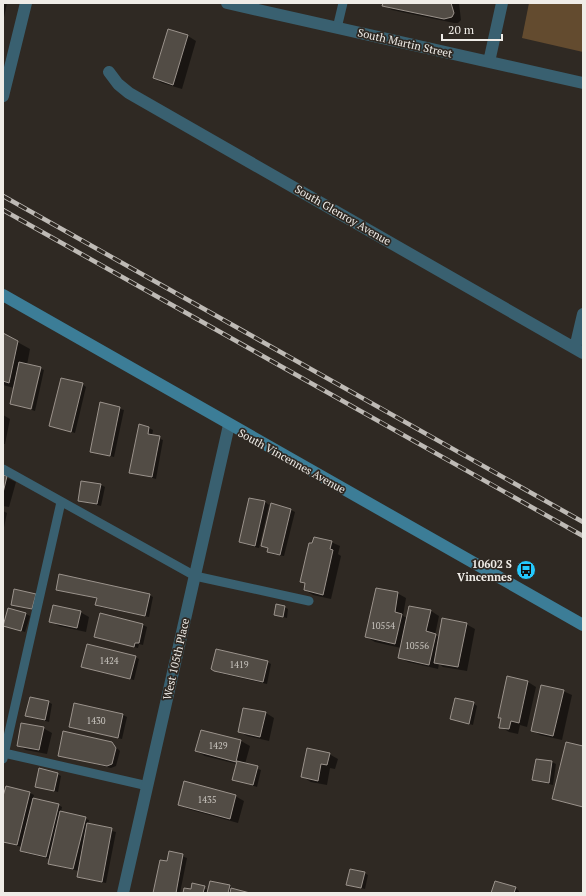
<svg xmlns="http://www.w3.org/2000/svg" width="586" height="896" viewBox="0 0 586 896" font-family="'PT Serif',serif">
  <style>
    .green { fill: #634b2f }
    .shadow { fill: #0007 }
    .building { fill: #524c45; stroke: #9b938c }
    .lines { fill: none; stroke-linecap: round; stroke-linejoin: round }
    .service { stroke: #396070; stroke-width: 9 }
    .minor { stroke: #396070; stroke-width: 12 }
    .secondary { stroke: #3c7d97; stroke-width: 12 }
    .rail-casing { stroke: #bebab5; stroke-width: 4.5 }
    .rail { stroke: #2f2923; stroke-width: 3; stroke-dasharray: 9; stroke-linecap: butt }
    .labels { text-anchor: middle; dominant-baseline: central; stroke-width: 3.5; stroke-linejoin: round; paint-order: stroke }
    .number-label { font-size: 9px; fill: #c8c4be }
    .street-label { font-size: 11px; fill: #efece7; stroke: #2f2923 }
    .poi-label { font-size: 11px; font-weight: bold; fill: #efece7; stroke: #2f2923; text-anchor: end }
  </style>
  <rect width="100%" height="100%" fill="#2f2923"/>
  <!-- green -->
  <path class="green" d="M529 3H583V52L522 38Z"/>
  <!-- shadow -->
  <path class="shadow" d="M3 3H7L3 22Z
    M384 3H459L461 20 458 23H454L392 10 383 5Z
    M168 30 188 36 196 41 182 89 162 83 154 78Z
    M3 334 30 349 27 365 40 368 30 409 11 403 14 388 3 385Z
    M41 369 44 370 35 411 32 410Z
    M82 384 86 387 75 433 50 425Z
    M101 404 124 410 114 457 91 451Z
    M3 415 10 419 5 444H3Z
    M149 428 153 430 152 436 163 440 156 479 131 472Z
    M3 476 16 482 9 507 3 506Z
    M101 485 105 487 101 506 79 500Z
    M265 502 269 505 259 548 244 544 240 542Z
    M291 510 295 512 284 556 272 554 268 551 269 549 262 546Z
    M3 511 7 513 3 532Z
    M331 542 340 546 338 554 341 556 331 599 313 595 305 590 306 584 301 581Z
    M57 589 149 595 153 597 149 617 100 607 96 605 98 599Z
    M397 593 406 598 403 616 407 618 431 611 439 616 435 635 439 637 466 624 475 629 467 671 443 667 439 664 438 669 408 662 399 657 401 648 375 642 366 637Z
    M36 595V611L12 604Z
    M284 607 288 609 287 618 275 615Z
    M80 612 89 617 86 632 59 626 50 621Z
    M26 614 30 616 25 632 4 625Z
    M143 625 147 627 143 645 139 644 138 648 95 637Z
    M135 657 139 659 134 680 83 666Z
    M267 662 271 664 267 684 219 673 214 670Z
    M528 682 536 687 527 727 520 725 518 734 509 732 501 727 502 719 499 717Z
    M563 691 572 695 562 740 540 735 532 730Z
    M48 702 52 704 49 722 26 716Z
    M473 703 477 706 473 725 451 719Z
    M266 713 274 718 269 741 247 736 239 731Z
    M123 715 127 717 122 739 70 727Z
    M43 728 52 733 47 754 26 750 18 745Z
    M202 731 241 741 250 746 245 764 261 770 257 787 233 779 237 764 205 756 196 751Z
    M112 743 120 751 116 766 111 768 59 755Z
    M583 747V807L553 799Z
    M329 754 338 759 335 769 330 768 327 785 311 782 303 777Z
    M552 762 556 764 553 785 533 780Z
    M57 774 61 776 58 792 36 786Z
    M6 787 30 793 34 795 33 799 58 805 62 807 61 812 89 820 88 825 116 832 106 883 82 878 78 876 79 871 53 865 49 863 50 859 25 853 21 851 22 847 3 842V800Z
    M235 796 244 801 238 823 188 809 179 804Z
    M170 852 187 858 180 893H154L168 863Z
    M364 873 368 875 365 889 347 884Z
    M210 882 230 886 233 890 246 893H184L191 890 193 884 208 890Z
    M515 888 519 891V893H493Z"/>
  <!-- building -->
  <path class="building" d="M383 3H451L454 13 452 17 444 19 382 6Z
    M168 29 188 35 173 85 153 78Z
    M3 333 18 341 9 383 3 381Z
    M19 362 41 367 31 409 10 404Z
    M61 378 83 383 71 432 49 426Z
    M100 402 120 407 110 456 90 452Z
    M139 424 149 427 148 434 160 436 152 477 129 473Z
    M3 475 7 476 3 493Z
    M81 481 101 484 97 504 78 501Z
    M249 498 265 501 255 546 239 542Z
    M271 503 291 509 280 555 267 552 268 548 261 546Z
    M314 537 332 541 330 549 333 550 323 595 304 590 305 583 300 582 309 543H312Z
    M59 574 150 594 145 616 95 605 97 598 56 590Z
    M376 588 398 592 395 612 402 614 395 644 365 637Z
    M14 589 36 594 32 609 11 605Z
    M276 604 285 606 283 617 274 615Z
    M53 605 81 611 77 628 49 622Z
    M409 606 431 610 426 631 436 634 429 665 398 658Z
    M8 608 26 613 21 631 3 626Z
    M100 613 143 624 139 643H135L134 647 94 637Z
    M442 618 467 623 458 667 434 663Z
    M87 644 136 656 130 679 81 667Z
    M216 649 268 661 263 682 214 671 211 669Z
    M507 676 528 681 519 723 511 721 509 729 499 728 501 718H498Z
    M541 685 564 690 553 736 531 731Z
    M30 697 49 701 45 720 25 716Z
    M455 698 474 702 469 724 450 719Z
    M74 703 123 714 118 738 69 727Z
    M243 708 266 712 260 737 238 732Z
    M21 723 44 727 39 750 17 746Z
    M201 730 241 740 236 762 195 751Z
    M63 731 112 742 116 748 112 764 107 766 58 756Z
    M566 742 583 746V807L552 799Z
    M307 748 330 753 327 765 321 764 318 781 301 777Z
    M536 759 552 761 549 783 532 780Z
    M237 761 258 766 253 785 232 780Z
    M39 768 58 773 54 791 35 787Z
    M184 781 236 795 230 819 178 805Z
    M6 786 30 792 17 845 3 842V796Z
    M33 798 59 804 46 857 20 851Z
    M60 811 86 817 73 869 48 864Z
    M87 823 112 828 102 882 77 877Z
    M169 851 183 854 176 893H153L160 860 167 861Z
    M350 869 365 872 361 888 346 885Z
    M210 881 230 885 228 893H207Z
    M495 881 516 887 514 893H491Z
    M192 883 205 886 203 893H183L184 888 191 889Z
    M231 888 250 893H230Z"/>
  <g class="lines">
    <!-- service -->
    <path class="service" d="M337 28 343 3
      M3 469 195 576 309 601
      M4 753 148 786
      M3 759 61 502"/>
    <!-- minor -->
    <path class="minor" d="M227 3 583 83
      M489 62 502 3
      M109 72 118 84 129 93 583 353
      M3 96 26 3
      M575 348 583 314
      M123 893 229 425"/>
    <!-- secondary -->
    <path class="secondary" d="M3 295 583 625"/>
    <defs>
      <path id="rail" d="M3 196 583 522
        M3 210 583 536"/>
    </defs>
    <!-- rail casing -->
    <use href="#rail" class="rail-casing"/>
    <!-- rail -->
    <use href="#rail" class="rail"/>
  </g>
  <!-- icons -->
  <defs>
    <symbol id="bus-disc" viewBox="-11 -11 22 22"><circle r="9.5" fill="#24c9fe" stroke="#2f2923"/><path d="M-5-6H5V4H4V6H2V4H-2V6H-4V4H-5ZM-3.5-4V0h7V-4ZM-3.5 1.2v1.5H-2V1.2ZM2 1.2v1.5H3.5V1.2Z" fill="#111"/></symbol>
  </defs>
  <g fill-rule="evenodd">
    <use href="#bus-disc" x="515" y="559" width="22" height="22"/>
  </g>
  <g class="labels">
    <!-- number labels -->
    <g class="number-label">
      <text x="383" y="626">10554</text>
      <text x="417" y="646">10556</text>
      <text x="109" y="661">1424</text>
      <text x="239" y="665">1419</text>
      <text x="96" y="721">1430</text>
      <text x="218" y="746">1429</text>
      <text x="207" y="800">1435</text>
    </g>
    <!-- street labels -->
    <g class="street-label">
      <text transform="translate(405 43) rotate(13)">South Martin Street</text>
      <text transform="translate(343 215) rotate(30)">South Glenroy Avenue</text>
      <text transform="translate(292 461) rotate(29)">South Vincennes Avenue</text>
      <text transform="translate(176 659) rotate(-77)">West 105th Place</text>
    </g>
    <!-- poi labels -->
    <g class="poi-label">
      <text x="512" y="564">10602 S<tspan x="512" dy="13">Vincennes</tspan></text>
    </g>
  </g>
  <!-- border -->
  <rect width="586" height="896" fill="none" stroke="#efece7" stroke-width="8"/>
  <!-- scale -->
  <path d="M442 34v6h60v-6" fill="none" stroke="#efece7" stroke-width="2"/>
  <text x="448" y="34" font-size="12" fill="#efece7" stroke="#2f2923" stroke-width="3" paint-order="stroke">20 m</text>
</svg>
